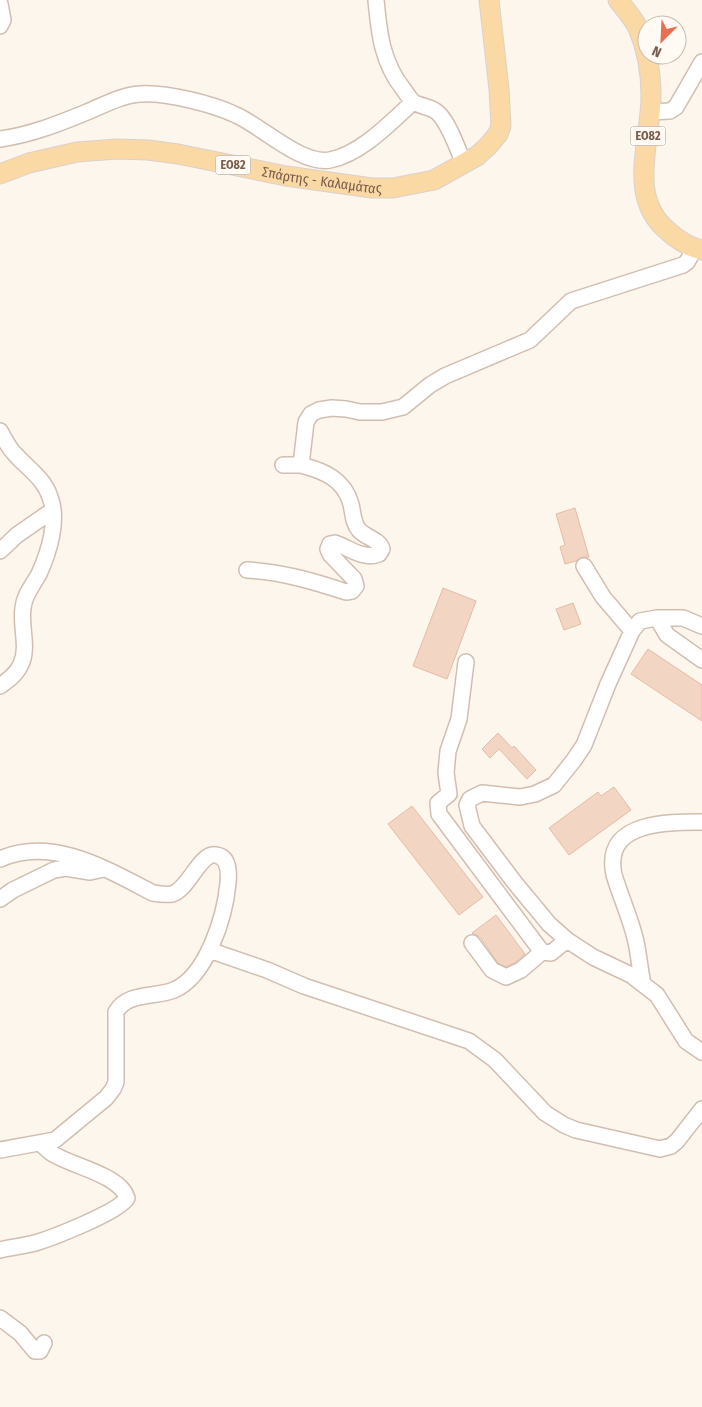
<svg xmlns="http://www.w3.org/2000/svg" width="702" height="1407" viewBox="0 0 702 1407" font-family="'Fira Sans Condensed',sans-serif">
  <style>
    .building { fill: #f3d5c3; stroke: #e6bba3 }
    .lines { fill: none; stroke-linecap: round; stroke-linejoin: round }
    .minor-casing { stroke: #d1beb0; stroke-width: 18 }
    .major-casing { stroke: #dad1cd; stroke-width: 21 }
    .minor { stroke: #fff; stroke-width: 15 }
    .major { stroke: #fbd9a5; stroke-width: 19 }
    .labels { text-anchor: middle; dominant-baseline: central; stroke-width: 4; stroke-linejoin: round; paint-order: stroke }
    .shield { fill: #fffaf3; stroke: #a28b7f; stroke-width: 1 }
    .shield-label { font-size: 12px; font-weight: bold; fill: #7a5c4d }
    .street-label { font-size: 14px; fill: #7a5c4d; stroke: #fffaf3 }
  </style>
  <rect width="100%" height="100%" fill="#fdf6ec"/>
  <!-- building -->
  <path class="building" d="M575 508 589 557H583L576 561 565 564 560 547 565 545 556 514Z
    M443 588 476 601 447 679 413 666Z
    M573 603 581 624 564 630 556 609Z
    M648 649 702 685V721L631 674Z
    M498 733 512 748 514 746 536 770 527 779 499 749 490 758 482 749Z
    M614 787 631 810 569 855 549 828 598 792 601 796Z
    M412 806 483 897 459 915 388 824Z
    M496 915 525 954 516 962 506 967 498 963 480 937 472 933Z"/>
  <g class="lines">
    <defs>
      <path id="minor" d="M376 0C379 33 382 63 404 90 406 93 410 99 413 102 421 107 431 106 438 113 449 123 458 150 464 164
        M0 4 3 20 0 26
        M651 112 670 111 676 107 702 62
        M0 139C30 135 58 124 87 112 104 105 122 95 140 94 166 92 213 104 236 115 263 127 301 165 330 160 361 154 391 122 413 102
        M0 431C4 438 8 447 14 453 27 468 44 478 50 497 59 520 49 552 39 574 33 585 24 595 23 608 20 626 29 647 21 664 17 674 8 680 0 686
        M283 465H301
        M0 551 17 535 53 510
        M584 566 603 597 632 631
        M247 570C282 572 313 581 346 592L352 591 356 586 354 579 330 554 328 549 330 544 335 543C349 548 364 560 379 554L382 549C379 539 366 538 359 530 353 523 353 513 351 504 344 479 324 471 301 465L306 422 311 414 319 410 332 408 346 409 360 412H382L403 407 430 385 445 376 530 340 571 301 683 265 687 262 695 248
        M657 618 667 635 702 660
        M702 626 683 618H657L640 621 632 631 608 684 584 745 574 760 554 785 535 794 520 797 482 793 470 799 467 805 472 826 515 883 549 924 567 940 593 957 631 975 657 995 686 1041 702 1052
        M466 662 459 719 448 751 446 773 449 794 438 803 439 814 542 952 551 953 567 940
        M0 859C53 836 106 869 153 893 159 894 166 895 172 894 189 889 200 852 216 855 229 857 229 873 228 883 225 916 207 976 174 990 154 998 127 992 116 1012V1082L113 1089 106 1098 55 1140 0 1150
        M0 899 13 890 54 870 66 868 90 872 104 869
        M472 943 492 970 506 977 521 970 542 952
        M209 950 267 970 304 986 469 1041 495 1060 545 1113 564 1125 576 1130 660 1149 671 1146 677 1141 702 1109
        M643 984C640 970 639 956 636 942 632 923 624 905 618 887 616 881 613 874 613 868 608 821 670 822 702 822
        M0 1250C12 1247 24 1246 35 1243 52 1238 119 1212 127 1198 120 1174 69 1166 50 1152 47 1150 44 1146 41 1144
        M0 1318 20 1333 35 1351H40L44 1343"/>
      <g id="major">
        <path d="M618 0C625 9 633 18 638 28 647 49 651 73 651 96 651 142 626 198 669 232 679 241 689 247 702 250"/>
        <path id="s1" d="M0 174 29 163 77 152 117 149 148 150 178 154 286 176 372 188H393L434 180 477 156 488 146 498 134 501 126 499 89 489 0"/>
      </g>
    </defs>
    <!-- minor casing -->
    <use href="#minor" class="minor-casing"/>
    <!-- major casing -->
    <use href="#major" class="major-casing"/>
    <!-- minor -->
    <use href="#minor" class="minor"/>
    <!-- major -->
    <use href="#major" class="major"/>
  </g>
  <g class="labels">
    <!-- shield labels -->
    <g class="shield">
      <rect x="630.5" y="126.5" width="35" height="19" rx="4"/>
      <rect x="215.5" y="155.5" width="35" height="19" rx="4"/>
    </g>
    <g class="shield-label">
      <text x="648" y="136">ΕΟ82</text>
      <text x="233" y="165">ΕΟ82</text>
    </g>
    <!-- street labels -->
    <g class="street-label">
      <text stroke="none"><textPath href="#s1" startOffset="328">Σπάρτης - Καλαμάτας</textPath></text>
    </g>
  </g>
  <!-- north arrow -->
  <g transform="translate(662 40) rotate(204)"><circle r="24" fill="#fffaf3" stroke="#cabbb1"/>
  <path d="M0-4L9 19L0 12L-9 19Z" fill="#e76f51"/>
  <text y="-8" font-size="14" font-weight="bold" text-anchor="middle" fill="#7a5c4d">N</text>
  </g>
</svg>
